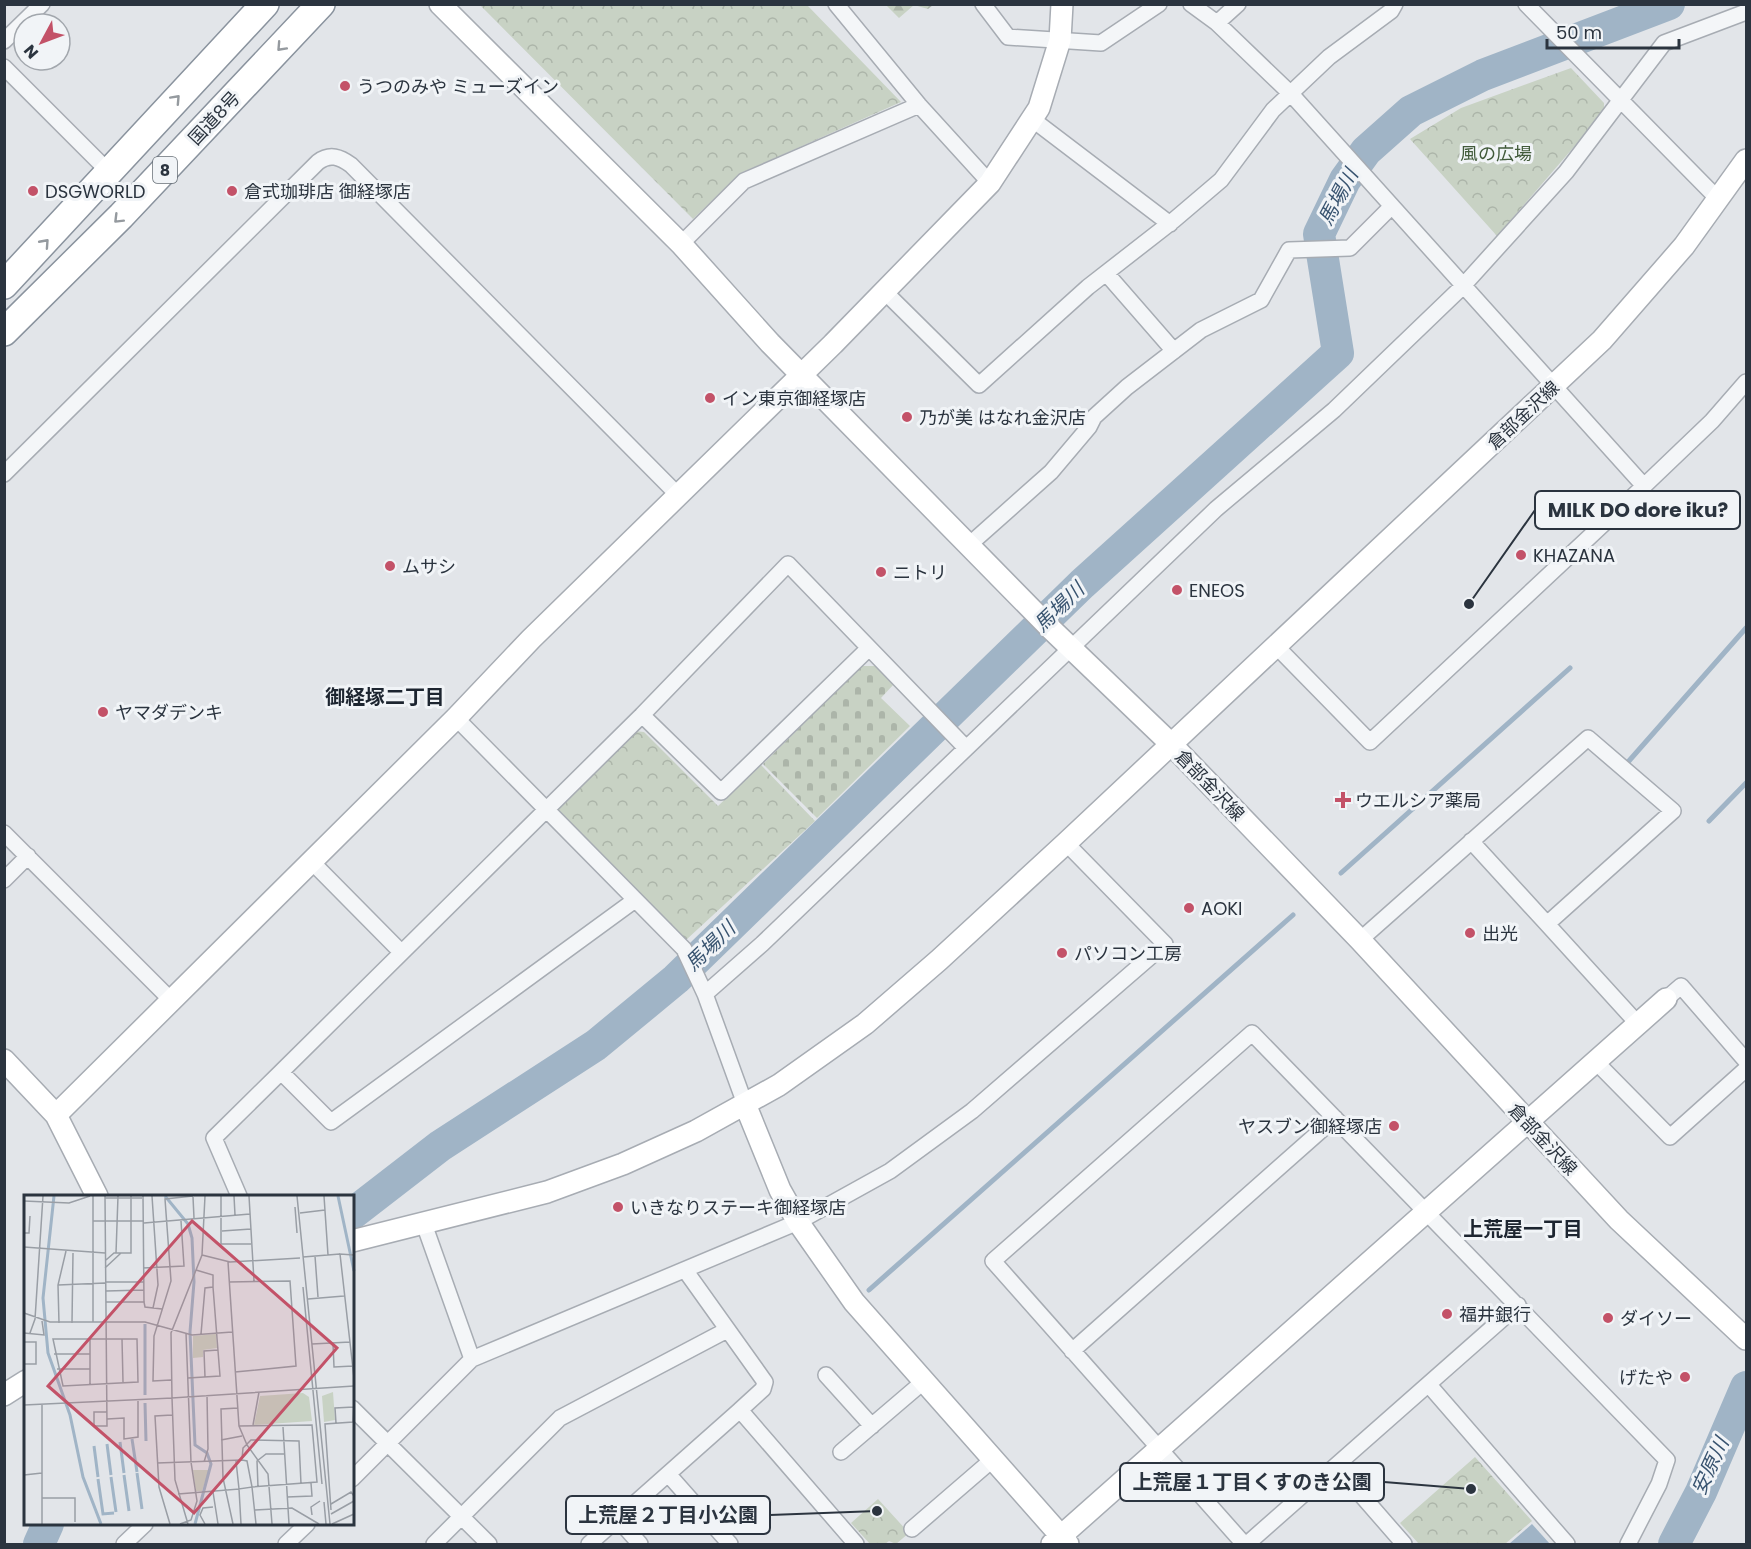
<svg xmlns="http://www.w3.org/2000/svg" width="1751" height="1549" viewBox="0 0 1751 1549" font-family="Poppins,'Noto Sans JP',sans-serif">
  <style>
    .forest { fill: url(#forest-firs) }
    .cemetery { fill: url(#cemetery-stones) }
    .park { fill: url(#park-crowns) }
    .water { fill: #a0b4c6 }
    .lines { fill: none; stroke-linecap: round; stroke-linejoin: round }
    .stream { stroke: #a0b4c6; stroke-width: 5 }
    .river { stroke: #a0b4c6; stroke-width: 32 }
    .street-casing { stroke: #a7acb3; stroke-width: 18 }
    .secondary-casing { stroke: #a7acb3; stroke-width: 24 }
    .highway-casing { stroke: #8a939e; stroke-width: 30 }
    .street { stroke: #f4f6f8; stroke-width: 15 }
    .secondary { stroke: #fff; stroke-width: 21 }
    .highway { stroke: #fff; stroke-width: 27 }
    .oneway { stroke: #959a9f }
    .poi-dot { fill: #c35268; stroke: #f1f4f7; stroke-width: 2 }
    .labels { text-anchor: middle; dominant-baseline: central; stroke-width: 6; stroke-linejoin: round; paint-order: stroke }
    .shield { fill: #f1f4f7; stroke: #666e76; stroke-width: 1.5 }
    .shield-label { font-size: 16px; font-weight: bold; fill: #2b343f }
    .poi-label { font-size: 18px; fill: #2b343f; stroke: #f1f4f7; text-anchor: start }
    .street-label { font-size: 18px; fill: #2b343f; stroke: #f1f4f7 }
    .park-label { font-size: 18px; fill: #415a3a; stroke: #f1f4f7 }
    .water-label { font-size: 20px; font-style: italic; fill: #395470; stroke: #f1f4f7 }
    .neighbourhood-label { font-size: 20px; font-weight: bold; fill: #1d2530; stroke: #f1f4f7 }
    .inset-river { fill: none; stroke: #a0b4c6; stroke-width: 3 }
    .inset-road { fill: none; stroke: #999ea5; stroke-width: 1.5 }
    .view { fill: #c35268; fill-opacity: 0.15; stroke: #c35268; stroke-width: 3 }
    .inset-edge { fill: none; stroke: #2b343f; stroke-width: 3 }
    .leader { fill: none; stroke: #2b343f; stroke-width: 2 }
    .callout-dot { fill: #2b343f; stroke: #f1f4f7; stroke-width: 2 }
    .callout { fill: #f1f4f7; stroke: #2b343f; stroke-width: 2 }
    .callout-label { font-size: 20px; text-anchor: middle; font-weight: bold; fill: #2b343f }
  </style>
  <defs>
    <pattern id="forest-firs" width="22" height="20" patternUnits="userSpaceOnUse" patternTransform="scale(1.5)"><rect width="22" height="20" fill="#c8d2c4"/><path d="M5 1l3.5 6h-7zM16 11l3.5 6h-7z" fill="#acb5a9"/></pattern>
    <pattern id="cemetery-stones" width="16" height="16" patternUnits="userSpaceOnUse" patternTransform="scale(1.5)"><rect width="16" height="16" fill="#c8d2c4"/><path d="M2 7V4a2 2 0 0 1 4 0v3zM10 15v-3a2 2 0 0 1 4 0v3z" fill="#acb5a9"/></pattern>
    <pattern id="park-crowns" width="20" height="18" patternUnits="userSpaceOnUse" patternTransform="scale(1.5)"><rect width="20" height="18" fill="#c8d2c4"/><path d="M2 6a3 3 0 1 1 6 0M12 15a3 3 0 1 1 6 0" fill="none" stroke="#acb5a9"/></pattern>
  </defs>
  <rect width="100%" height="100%" fill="#e2e5e9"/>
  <!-- forest -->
  <path class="forest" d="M886 5H933L928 9 914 5 899 18Z"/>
  <!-- cemetery -->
  <path class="cemetery" d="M862 666H875L894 684 881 698 910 726 817 818 763 764Z"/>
  <!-- park -->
  <path class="park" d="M480 5H807L901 102 741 173 693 219Z
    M1571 68 1604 103V112L1497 236 1410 139 1461 108Z
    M635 731 644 732 718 806 761 765 815 821 686 940 555 809Z
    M1475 1457 1532 1521 1505 1544H1419L1400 1523Z
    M878 1499 909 1533 896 1544 889 1541 885 1544H870L851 1523Z"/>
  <!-- water -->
  <path class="water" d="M1532 1524 1550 1544H1509Z"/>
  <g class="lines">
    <!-- stream -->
    <path class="stream" d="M1628 762 1746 628
      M1709 821 1746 783
      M1341 873 1570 668
      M869 1290 1293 915"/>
    <!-- river -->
    <path class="river" d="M352 1214 440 1146 596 1045 676 979 1082 584 1338 353 1319 234 1345 180 1366 151 1411 111 1483 75 1669 4
      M39 1544 48 1524
      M1674 1544 1701 1492 1746 1387"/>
    <defs>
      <path id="street" d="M836 4 919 105 990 183
        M983 4 1008 37 1101 43 1159 4
        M1191 4 1217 23 1292 95 1644 486
        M1526 4 1719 200
        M1217 23 1238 4
        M4 41 42 4
        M4 67 108 171
        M1032 119 1170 224
        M681 244 744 181 919 105
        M1106 273 1174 351
        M884 291 979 385 1088 287 1174 220 1221 180 1273 110 1329 57 1391 11 1395 4
        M4 474 318 162C330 153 340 157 351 165L678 495
        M969 545 1051 472 1089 427 1094 417 1127 387 1201 330 1261 300 1289 250 1350 248 1391 207
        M1276 646 1370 742 1644 486 1712 421 1746 382
        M642 715 721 792 869 648
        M456 718 684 949 705 994 745 1104
        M4 833 171 1000
        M1471 841 1547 924
        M311 861 401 952
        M4 880 28 856
        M1360 940 1588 738 1673 811 1547 924 1638 1024
        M705 994 762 944 1216 509 1334 410 1462 287 1566 172 1664 43 1746 12
        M1666 999 1681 986 1746 1061
        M1596 1062 1670 1137 1746 1069
        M281 1072 642 715 788 564 966 748
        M239 1196 214 1138 281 1072 331 1122 635 900
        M424 1224 472 1359
        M685 1270 765 1382 763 1389 740 1410
        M1072 1351 1335 1118
        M826 1375 872 1426
        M1429 1385 1567 1544
        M352 1408 489 1544
        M841 1452 923 1382
        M1336 1466 1404 1544
        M668 1474 730 1544
        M352 1479 472 1359 798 1222 890 1171 972 1111 1165 944 1066 843
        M617 1518 640 1544
        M912 1529 992 1460
        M124 1544 145 1524
        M286 1544 307 1524
        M434 1544 560 1418 727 1330
        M589 1544 740 1410 856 1544
        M1244 1544 993 1261 1252 1033 1667 1460 1659 1484 1628 1544
        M1247 1544 1518 1305"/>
      <path id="secondary" d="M440 4 681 244 770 343 1051 629 1170 743 1360 940 1619 1220 1746 1339
        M4 1060 56 1115 97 1196
        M745 1104 780 1190 798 1222 854 1302 1068 1544
        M56 1115 456 718 531 639 833 344 990 183 1039 108 1060 40 1062 4
        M352 1241 547 1192 623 1164 696 1131 779 1085 865 1024 939 960 1066 843 1602 340 1684 246 1746 160
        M4 1395 26 1381
        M1052 1544 1666 999"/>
      <path id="highway" d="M4 285 265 4
        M4 332 121 216 321 4"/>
    </defs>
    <!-- street casing -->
    <use href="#street" class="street-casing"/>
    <!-- secondary casing -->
    <use href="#secondary" class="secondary-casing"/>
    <!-- highway casing -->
    <use href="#highway" class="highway-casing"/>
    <!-- street -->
    <use href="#street" class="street"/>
    <!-- secondary -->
    <use href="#secondary" class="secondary"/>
    <!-- highway -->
    <use href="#highway" class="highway"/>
  </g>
  <!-- one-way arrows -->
  <defs><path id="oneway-chevron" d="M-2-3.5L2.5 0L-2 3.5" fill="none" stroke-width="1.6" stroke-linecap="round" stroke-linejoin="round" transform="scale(1.5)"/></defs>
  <g class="oneway">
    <use href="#oneway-chevron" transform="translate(281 47) rotate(133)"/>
    <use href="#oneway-chevron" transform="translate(176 99) rotate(-47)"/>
    <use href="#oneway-chevron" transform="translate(118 219) rotate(135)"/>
    <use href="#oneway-chevron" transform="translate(45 243) rotate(-48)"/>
  </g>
  <!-- markers -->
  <g class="poi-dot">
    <circle cx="345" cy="86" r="6"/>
    <circle cx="33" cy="191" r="6"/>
    <circle cx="232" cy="191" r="6"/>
    <circle cx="710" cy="398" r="6"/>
    <circle cx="907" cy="417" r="6"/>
    <circle cx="1521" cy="555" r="6"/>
    <circle cx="390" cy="566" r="6"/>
    <circle cx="881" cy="572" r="6"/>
    <circle cx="1177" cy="590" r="6"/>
    <circle cx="103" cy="712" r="6"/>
    <path d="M1340 791h6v6h6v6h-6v6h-6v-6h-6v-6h6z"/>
    <circle cx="1189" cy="908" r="6"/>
    <circle cx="1470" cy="933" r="6"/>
    <circle cx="1062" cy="953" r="6"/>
    <circle cx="1394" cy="1126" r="6"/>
    <circle cx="618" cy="1207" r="6"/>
    <circle cx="1447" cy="1314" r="6"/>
    <circle cx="1608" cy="1318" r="6"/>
    <circle cx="1685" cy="1377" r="6"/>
  </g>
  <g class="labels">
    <!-- shield labels -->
    <rect class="shield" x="153" y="157" width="24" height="26" rx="4.5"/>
    <g class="shield-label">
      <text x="165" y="170">8</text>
    </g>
    <!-- poi labels -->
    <g class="poi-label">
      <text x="357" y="86">うつのみや ミューズイン</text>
      <text x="45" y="191">DSGWORLD</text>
      <text x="244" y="191">倉式珈琲店 御経塚店</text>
      <text x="722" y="398">イン東京御経塚店</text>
      <text x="919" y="417">乃が美 はなれ金沢店</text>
      <text x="1533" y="555">KHAZANA</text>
      <text x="402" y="566">ムサシ</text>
      <text x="893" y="572">ニトリ</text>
      <text x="1189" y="590">ENEOS</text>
      <text x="115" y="712">ヤマダデンキ</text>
      <text x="1355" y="800">ウエルシア薬局</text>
      <text x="1201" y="908">AOKI</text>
      <text x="1482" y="933">出光</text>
      <text x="1074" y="953">パソコン工房</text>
      <text x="1382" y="1126" text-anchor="end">ヤスブン御経塚店</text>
      <text x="630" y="1207">いきなりステーキ御経塚店</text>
      <text x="1459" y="1314">福井銀行</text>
      <text x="1620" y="1318">ダイソー</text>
      <text x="1673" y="1377" text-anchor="end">げたや</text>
    </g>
    <!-- street labels -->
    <g class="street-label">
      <text transform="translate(214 118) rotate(-47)">国道8号</text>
      <text transform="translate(1523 415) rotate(-43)">倉部金沢線</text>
      <text transform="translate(1210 785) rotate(46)">倉部金沢線</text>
      <text transform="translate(1543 1139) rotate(47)">倉部金沢線</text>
    </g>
    <!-- park labels -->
    <g class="park-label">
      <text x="1496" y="153">風の広場</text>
    </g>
    <!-- water labels -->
    <g class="water-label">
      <text transform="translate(1338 197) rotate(-62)">馬場川</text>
      <text transform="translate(1059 607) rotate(-44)">馬場川</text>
      <text transform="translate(710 946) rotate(-44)">馬場川</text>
      <text transform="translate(1710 1466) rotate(-65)">安原川</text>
    </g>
    <!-- neighbourhood labels -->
    <g class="neighbourhood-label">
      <text x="385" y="697">御経塚二丁目</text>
      <text x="1523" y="1229">上荒屋一丁目</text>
    </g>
  </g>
  <!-- overview -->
  <g transform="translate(24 1195)">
    <rect width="330" height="330" fill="#e2e5e9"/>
    <path d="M192 139 193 153 179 155V162L169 163V141ZM309 197 311 225 300 227 298 201ZM279 198 285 202 288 226 230 230 236 201ZM169 275H185L178 296H172Z" fill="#c8d2c4"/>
    <path class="inset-river" d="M30 1 19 103 24 158 46 220 59 282 77 329M141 1 164 29 168 43 170 87 166 137 171 250 183 258 187 269 171 329M314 1 330 76M121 129V200M121 208 122 246M108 244 113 277M96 247 100 278M83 249 87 280M70 251 74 282M113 278 118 314M100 280 105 316M87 282 92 317M74 284 79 319 90 318"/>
    <path class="inset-road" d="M69 1V127M81 1 83 231H70V217H83M128 1 134 90 129 113M181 1 178 60 147 138 148 203 330 191M197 1V49H227M210 1 211 20M225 1 230 86M273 1 306 329M300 1 304 60M169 2 170 23M81 3H118M0 6 45 8 66 1M271 12 273 38M276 18 301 15M69 26H119M120 28 226 19M198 36 227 34M0 38H5L6 21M0 52 81 58M92 58 94 1M178 60 206 67 276 63M330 60 316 59 330 183M291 61 294 102M279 62 316 59M82 65 90 58H107V1M204 67 215 231 223 250 244 279 248 329M81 73 97 58M119 73 160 71 157 26M172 75 189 80V92L181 93 177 139M81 87H120M205 87 266 86 272 171 211 177M34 90 81 88M279 92 298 289M82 96 120 95M284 104 320 101M82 107H120L119 1M120 107 121 112 138 114M0 118 26 127H121L168 140 208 137M35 128 34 90 42 56M48 128 49 58M0 138 20 140 18 126M6 138 11 124 19 1M29 144H113L114 187 39 191ZM66 144V189M98 144 99 187M0 147H12V169H0M309 148 310 172 329 171M288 149 326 147M30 159H66M33 174H66M181 182 180 156 194 155M164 183 196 181 189 92M147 185 129 186 130 141 147 86 141 4 169 1M0 210 148 203 151 285 164 329M18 210V329M83 224 100 223V244L114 242V204M312 228 311 213 330 212M229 230 235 197M259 232 265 329M197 245 218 241M218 264 219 253 227 245 275 246 277 289M212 266 215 294 228 292 232 329M180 267 184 254 183 200M133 268 218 265 223 266 228 292 293 287 288 230 215 231M0 280 18 278M234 292 233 266 242 259H260M189 297 194 329M154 299 215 294 217 329M263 302 288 301 287 288M18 303H51V327M300 307 302 329M307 309 327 297 330 301M231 315 268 313 295 329M307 315 301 229 329 227 330 207M307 319 330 306M288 320 287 312 296 306M146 329 135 292 131 221 148 220M156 329 167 325 173 306 167 267 162 138M181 329 176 320 179 313 189 312M209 329 199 283 197 214 214 213M308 329 330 319"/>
    <path class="view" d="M168 26 313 153 170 318 24 191Z"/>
    <rect width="330" height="330" class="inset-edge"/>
  </g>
  <!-- callouts -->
  <path class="leader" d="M1469 604L1535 510M1471 1489L1384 1482M877 1511L770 1515"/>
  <g class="callout-dot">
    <circle cx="1469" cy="604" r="6"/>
    <circle cx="1471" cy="1489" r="6"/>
    <circle cx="877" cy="1511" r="6"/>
  </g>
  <g class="callout">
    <rect x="1535" y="491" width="205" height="38" rx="6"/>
    <rect x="1120" y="1463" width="264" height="38" rx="6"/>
    <rect x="566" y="1496" width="204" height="38" rx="6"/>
  </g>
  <g class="callout-label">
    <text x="1638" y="517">MILK DO dore iku?</text>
    <text x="1252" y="1489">上荒屋１丁目くすのき公園</text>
    <text x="668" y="1522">上荒屋２丁目小公園</text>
  </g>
  <!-- border -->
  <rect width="1751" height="1549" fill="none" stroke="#2b343f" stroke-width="12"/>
  <!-- north arrow -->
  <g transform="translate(42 42) rotate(229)"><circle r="28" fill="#f1f4f7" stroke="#a2a7ad" stroke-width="1.5"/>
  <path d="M0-4.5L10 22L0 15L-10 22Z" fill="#c35268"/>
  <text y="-9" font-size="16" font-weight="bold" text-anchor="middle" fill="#2b343f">N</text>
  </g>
  <!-- scale -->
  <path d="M1547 39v9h132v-9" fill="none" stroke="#2b343f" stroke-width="3"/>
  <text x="1556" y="39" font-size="18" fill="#2b343f" stroke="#f1f4f7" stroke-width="4.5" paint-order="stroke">50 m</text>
</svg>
